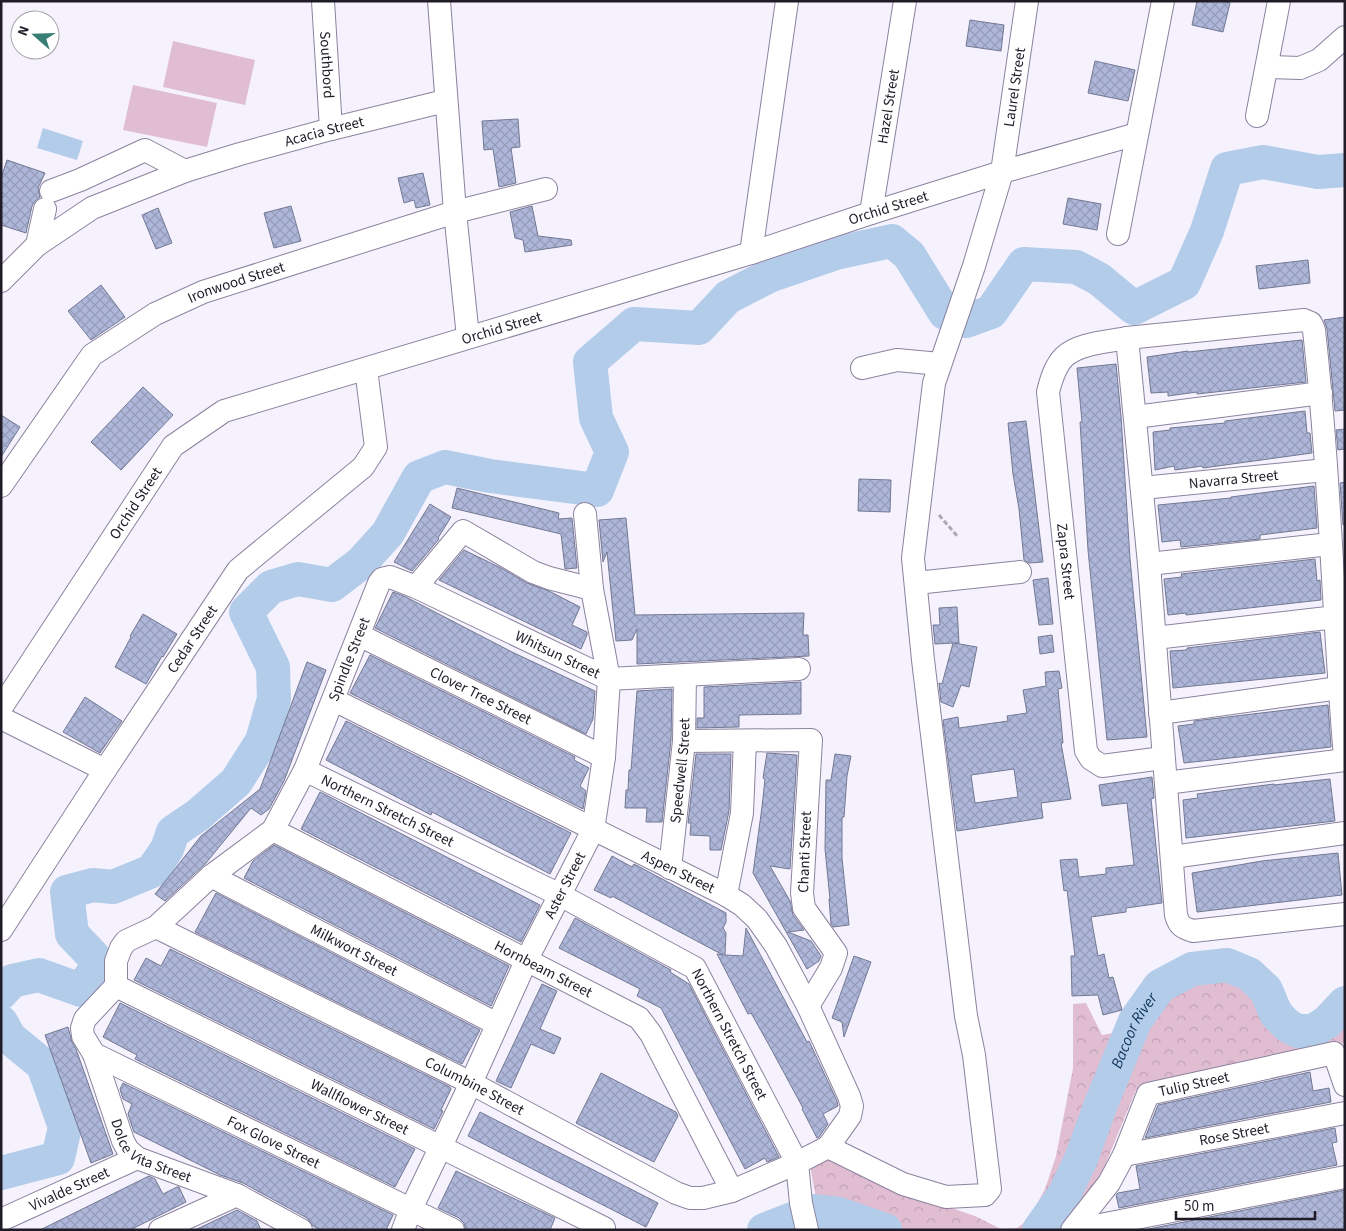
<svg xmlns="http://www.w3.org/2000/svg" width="1346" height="1231" viewBox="0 0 1346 1231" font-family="'Source Sans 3',sans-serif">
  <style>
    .grass { fill: #e1bdd2 }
    .forest { fill: url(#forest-crowns) }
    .water { fill: #b2ccea }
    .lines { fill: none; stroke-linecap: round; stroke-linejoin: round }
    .river { stroke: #b2ccea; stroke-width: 34 }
    .building { fill: url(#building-cross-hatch); stroke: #737993; fill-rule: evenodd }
    .minor-casing { stroke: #8b839e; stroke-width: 24 }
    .path { stroke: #aca9b4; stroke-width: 3; stroke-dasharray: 5 2.5; stroke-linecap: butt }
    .minor { stroke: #fff; stroke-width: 22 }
    .labels { text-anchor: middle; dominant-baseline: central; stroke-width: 4; stroke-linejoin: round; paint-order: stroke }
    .street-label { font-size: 15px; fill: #201c27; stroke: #fff }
    .water-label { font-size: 16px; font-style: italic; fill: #0b3158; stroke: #fff }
  </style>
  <defs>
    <pattern id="forest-crowns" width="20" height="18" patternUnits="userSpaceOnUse" patternTransform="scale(1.25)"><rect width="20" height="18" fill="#e1bdd2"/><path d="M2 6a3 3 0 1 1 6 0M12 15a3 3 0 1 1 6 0" fill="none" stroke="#c1a2b4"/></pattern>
    <pattern id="building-cross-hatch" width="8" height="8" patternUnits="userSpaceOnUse" patternTransform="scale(1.25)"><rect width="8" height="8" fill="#aeb6d9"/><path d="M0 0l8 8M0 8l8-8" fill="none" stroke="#959cba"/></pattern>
  </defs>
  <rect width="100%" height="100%" fill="#f5f2fe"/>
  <!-- grass -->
  <path class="grass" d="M173 41 255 60 245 105 163 87Z
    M133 85 217 103 207 147 123 130Z"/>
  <!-- forest -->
  <path class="forest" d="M1240 955 1258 965 1283 992 1295 1011 1306 1018 1320 1010 1345 986V1043L1136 1090 1094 1192 1069 1230H822L810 1166 841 1143 864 1151 882 1162 925 1199 975 1216 1001 1229 1017 1228 1029 1219 1045 1189 1056 1156 1073 1068V1004L1086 1003 1102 1035 1124 1031 1144 979 1172 963 1205 956Z
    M784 1210 788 1230H749Z"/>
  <!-- water -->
  <path class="water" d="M43 128 83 141 77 160 37 148Z"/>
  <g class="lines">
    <!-- river -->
    <g class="river">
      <path d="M966 321 991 312 1024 264 1076 267 1099 279 1134 308 1184 283 1207 231 1227 169 1263 162 1318 172 1345 170"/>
      <path d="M1 993 12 981 39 975 81 990 96 969 93 956 72 934 67 892 93 885 113 887 152 871 167 849 173 832 198 815 236 782 262 741 274 699 273 667 246 612 271 587 298 579 332 585 361 563 388 533 419 477 445 467 490 476 597 490 612 452 596 418 590 362 634 324 699 328 728 297 769 276 836 253 892 241 909 255 945 313"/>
      <path d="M1 1022 10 1038 43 1065 65 1127 58 1158 1 1173"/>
      <path d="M764 1230 813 1211 839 1214 885 1230"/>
      <path id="s1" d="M1039 1230 1064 1195 1081 1159 1101 1104 1135 1021 1160 986 1192 969 1227 965 1249 974 1266 990 1276 1014 1288 1026 1298 1031H1313L1327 1022 1345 1003"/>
    </g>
  </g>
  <!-- building -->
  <path class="building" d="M1197 1H1221L1230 3 1223 32 1192 25Z
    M970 20 1004 25 1001 51 966 46Z
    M1095 61 1135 70 1128 101 1088 93Z
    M518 119 520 147 511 148 516 183 499 187 493 149 484 150 482 121Z
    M7 160 45 173 38 188 40 197 35 201 32 206 26 233 1 225V178Z
    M423 173 430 205 416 208 414 200 404 203 398 178Z
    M1068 198 1101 204 1097 230 1063 224Z
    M291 206 301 241 274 248 264 213Z
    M532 206 538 236 571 240 572 245 525 252 523 240 515 238 510 212Z
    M158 208 172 243 156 249 142 215Z
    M1308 260 1310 283 1259 289 1256 266Z
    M101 285 125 317 91 340 68 311Z
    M1345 317V410L1335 411 1327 329 1324 320Z
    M1302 340 1306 382 1197 394V392L1168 396V392L1151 393 1147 357 1188 351V352Z
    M1116 364 1121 416 1130 559 1147 737 1107 740 1088 550 1080 422H1082L1077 368Z
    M143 387 173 415 121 470 91 442Z
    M1305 411 1307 433H1310L1312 453 1203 468 1202 466 1175 470 1174 466 1155 470 1153 432 1170 430V428L1225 423V421Z
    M1 415 20 427 1 457Z
    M1026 421 1043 562 1029 563 1024 560 1019 509 1013 474 1008 423Z
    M1345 429V449L1338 450 1336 430Z
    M859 479 891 480 890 512 858 511Z
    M1345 482V524L1343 525 1340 483Z
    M1314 486 1317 528 1260 535V539L1181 547 1180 540 1162 542 1158 505 1231 498V497Z
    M457 488 559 513 558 519 572 518 577 568 565 569 561 534 452 508Z
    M430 504 451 517 438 538 439 539 412 571 394 562Z
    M626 518 635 615 804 613 803 635H808L809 656 637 664V629L632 640 616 641 607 552 603 562 599 520Z
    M464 550 501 568 527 583 549 591 580 607 572 625 587 632V635L581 649 439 580Z
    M1315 559 1317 581 1320 580 1321 600 1186 615V613L1168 615 1164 579 1182 577 1181 574Z
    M1048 578 1053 624 1039 625 1033 580Z
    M393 592 406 597 512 652 595 691 593 719 586 734 375 628Z
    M957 607 959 643H954L977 647 969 687 961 685 953 707 941 702 939 683 942 684 953 643 935 644 933 625H940L939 608Z
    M143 614 177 634 163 657 162 656 146 684 115 667 131 637 130 636Z
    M1320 632 1325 673 1173 688 1170 651 1187 650V648Z
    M1052 635 1054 652 1040 654 1038 637Z
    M370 655 575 757 574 760 589 768 580 786 586 791 583 809 350 693Z
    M307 662 326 670 284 781 269 809 261 815 251 808 206 863 165 901 155 894 201 836 260 789Z
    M1059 671 1062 688 1058 689 1063 743H1061L1071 799 1041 803 1043 818 957 831 943 720 958 717 959 728 1008 721 1007 716 1027 713 1023 690 1046 686 1045 672ZM1014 769 1018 797 975 803 971 775Z
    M801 682V714L739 715V727L697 728V718H704V687Z
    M672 689 671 740 662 822H646L647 808H625L626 790H628L629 770H631L637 691Z
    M85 697 122 721 100 753 63 732Z
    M1328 705 1331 747 1184 763 1178 726 1194 724V721Z
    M346 721 571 833 550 874 432 812 431 815 326 760Z
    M767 753 797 755 790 869 770 866 790 901 793 915 804 930 788 932 811 941 821 956 819 961 807 969 753 873 762 807 765 779 763 778Z
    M696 754H731L729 811 721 850H710V836L690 835 691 823H688Z
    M835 754 851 756 847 776 844 817H842V858L849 925 833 927 831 924 829 899H830L825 849 826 780H831Z
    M1152 777 1154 798 1151 799 1162 903 1126 908V912L1091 917 1098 956 1104 954 1109 978 1113 977 1122 1010 1103 1015 1098 995 1072 996 1071 956H1075L1067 890 1064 891 1060 860 1077 859 1079 877 1106 874V868L1134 865 1127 803 1102 806 1099 785Z
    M1330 779 1335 821 1186 838 1183 800 1198 798 1197 794 1274 784V785Z
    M320 792 540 905 521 942 301 829Z
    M274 845 509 966 491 1006 244 878 253 861Z
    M1338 853 1342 895 1197 912 1192 873 1262 861Z
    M612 856 632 867 634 864 726 913V922L723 928 726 933 725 955 743 956 746 928 807 1042 809 1041 837 1101 838 1106 823 1114 828 1124 819 1137 817 1138 802 1109 803 1108 769 1045 751 1013 748 1014 717 954 723 955 612 896 611 898 594 890Z
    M216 893 480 1030 462 1064 195 932Z
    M575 918 671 970 670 972 689 984 779 1157 767 1162 765 1158 745 1169 661 1008 637 996 640 989 559 948Z
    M170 949 450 1087 451 1089 441 1110 443 1111 434 1129 134 980 146 958 161 966Z
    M854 956 871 962 844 1037 842 1022 832 1018Z
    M542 984 557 991 540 1029 561 1038 554 1054 531 1044 511 1088 496 1081Z
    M120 1003 415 1149 395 1187 135 1059 137 1055 103 1037Z
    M68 1027 72 1042 76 1049 113 1154 91 1163 45 1035Z
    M1310 1072 1313 1091 1329 1088 1331 1102 1145 1138 1158 1105Z
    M601 1073 676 1112 678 1116 654 1162 576 1123Z
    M123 1083 393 1215 386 1230H321L313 1226 307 1218 243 1183 220 1175 134 1132 128 1114 132 1104 123 1099 120 1089Z
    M480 1112 658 1203 646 1227 468 1136Z
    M1335 1128 1337 1142 1332 1143 1337 1165 1119 1208 1116 1195 1118 1193 1140 1189 1136 1166Z
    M456 1171 555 1218 550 1230H466L464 1223 459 1218 438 1208Z
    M149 1176 155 1179 163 1194 177 1187H179L186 1202 130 1230H40Z
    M1345 1190V1230H1144Z
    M237 1210 257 1221 261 1230H195Z"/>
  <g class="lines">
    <defs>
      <g id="minor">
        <path id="s2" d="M323 1 331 129"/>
        <path d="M439 1 455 212 468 337"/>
        <path d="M1267 67 1300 68 1319 60 1345 37"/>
        <path d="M1257 116 1279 1"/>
        <path d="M51 191 80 180 145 150 185 171"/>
        <path id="s3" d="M871 213 905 1"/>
        <path d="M1118 234 1163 1"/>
        <path d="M37 245 45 209"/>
        <path d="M751 253 787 1"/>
        <path id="s4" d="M1 281 37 245 92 208 185 171 240 154 331 129 445 101"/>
        <path id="s5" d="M1127 338C1107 342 1079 343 1064 357 1055 366 1051 380 1048 392L1086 751 1091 759 1102 766 1163 758"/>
        <path d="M862 368 897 360 940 364"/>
        <path d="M1135 417 1321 393"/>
        <path id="s6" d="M1 486 92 355 155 314 203 292 455 212 546 189"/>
        <path id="s7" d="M1142 488 1326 470"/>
        <path d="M1149 564 1330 544"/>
        <path d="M916 583 1020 572"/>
        <path d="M416 587 463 531 533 572 549 578 592 589"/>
        <path id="s8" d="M359 635 604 757"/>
        <path d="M1155 638 1336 617"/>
        <path id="s9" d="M1 708 173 446 224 411 751 253 871 213 1002 172 1137 134"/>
        <path d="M1160 713 1339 688"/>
        <path d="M1 718 105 770"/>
        <path d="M684 741 811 740 802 893 804 908 836 953 831 968 808 1006"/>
        <path d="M1345 758C1333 616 1330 472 1314 330L1311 323 1304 320 1127 338 1149 564 1176 915C1179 926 1183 928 1193 931L1345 914"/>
        <path id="s10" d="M305 770 560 895 695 968 797 1163 801 1203 807 1230"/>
        <path d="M1166 783 1345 760"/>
        <path id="s11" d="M273 830 639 1018 651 1034 732 1191"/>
        <path d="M1172 857 1345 833"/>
        <path id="s12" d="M670 868 684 741 685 675"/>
        <path id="s13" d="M211 876 497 1024"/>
        <path d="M726 895 742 813 745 741"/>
        <path id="s14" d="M156 927 471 1083 676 1193 690 1198H703L732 1191 797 1163 828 1147 850 1116 852 1106 849 1096 808 1006 776 946 757 919 742 905 726 895 334 700"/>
        <path id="s15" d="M1 930 105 770 238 570 363 467 376 447 366 369"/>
        <path id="s16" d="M116 986V961L121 948 126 941 156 927 211 876 273 830 305 770 379 583 382 579 390 577 416 587 609 679 799 669"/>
        <path id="s17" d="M116 986 604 1228"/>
        <path id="s18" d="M116 986 85 1019 82 1028 83 1036 94 1054 123 1141 128 1150 137 1158 237 1195 301 1230"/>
        <path id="s19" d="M94 1054 453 1230"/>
        <path id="s20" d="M828 1147 903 1184 946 1197 985 1195 990 1189 974 1055 966 1016 923 660 913 558 934 383 974 266 1002 172 1027 1"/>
        <path id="s21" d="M1124 1155 1345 1113"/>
        <path id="s22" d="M1 1220 137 1158"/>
        <path d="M160 1230 237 1195"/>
        <path id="s23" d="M403 1230 411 1209 471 1083 526 961 593 830 604 757 609 679 592 589 585 514"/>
        <path id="s24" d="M1072 1230 1109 1183 1124 1155 1148 1094 1334 1053 1345 1085"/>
        <path d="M1075 1230 1345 1177"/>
      </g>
    </defs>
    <!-- minor casing -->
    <use href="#minor" class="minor-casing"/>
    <!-- path -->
    <path class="path" d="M939 515 958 537"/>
    <!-- minor -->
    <use href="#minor" class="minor"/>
  </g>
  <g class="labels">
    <!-- street labels -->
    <g class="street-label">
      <text stroke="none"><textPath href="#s2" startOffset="64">Southbord</textPath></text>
      <text stroke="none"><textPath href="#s20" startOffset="1295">Laurel Street</textPath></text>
      <text stroke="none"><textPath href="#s3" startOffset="108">Hazel Street</textPath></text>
      <text stroke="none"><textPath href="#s4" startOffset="362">Acacia Street</textPath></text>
      <text stroke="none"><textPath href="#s9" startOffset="1070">Orchid Street</textPath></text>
      <text stroke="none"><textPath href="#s6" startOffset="322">Ironwood Street</textPath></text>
      <text stroke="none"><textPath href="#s9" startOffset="665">Orchid Street</textPath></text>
      <text stroke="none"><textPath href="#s7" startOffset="92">Navarra Street</textPath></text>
      <text stroke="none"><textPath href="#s9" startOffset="245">Orchid Street</textPath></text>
      <text stroke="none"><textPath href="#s5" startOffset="276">Zapra Street</textPath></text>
      <text stroke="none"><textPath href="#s15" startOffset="348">Cedar Street</textPath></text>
      <text stroke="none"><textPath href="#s16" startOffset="700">Whitsun Street</textPath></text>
      <text stroke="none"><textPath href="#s16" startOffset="420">Spindle Street</textPath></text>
      <text stroke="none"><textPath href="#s8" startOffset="136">Clover Tree Street</textPath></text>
      <text stroke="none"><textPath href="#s12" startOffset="98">Speedwell Street</textPath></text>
      <text stroke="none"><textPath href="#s10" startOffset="92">Northern Stretch Street</textPath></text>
      <text transform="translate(805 852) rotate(-88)">Chanti Street</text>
      <text transform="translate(678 872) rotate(26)">Aspen Street</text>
      <text stroke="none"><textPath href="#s23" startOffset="381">Aster Street</textPath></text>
      <text stroke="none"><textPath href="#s13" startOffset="161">Milkwort Street</textPath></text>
      <text stroke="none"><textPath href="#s11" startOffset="304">Hornbeam Street</textPath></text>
      <text stroke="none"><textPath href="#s10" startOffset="512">Northern Stretch Street</textPath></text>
      <text stroke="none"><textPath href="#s24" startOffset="204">Tulip Street</textPath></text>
      <text stroke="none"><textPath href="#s14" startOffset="356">Columbine Street</textPath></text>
      <text stroke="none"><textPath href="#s17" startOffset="272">Wallflower Street</textPath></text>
      <text stroke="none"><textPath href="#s21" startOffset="112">Rose Street</textPath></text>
      <text stroke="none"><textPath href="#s19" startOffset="200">Fox Glove Street</textPath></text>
      <text stroke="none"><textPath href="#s18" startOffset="204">Dolce Vita Street</textPath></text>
      <text stroke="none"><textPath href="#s22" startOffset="75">Vivalde Street</textPath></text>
    </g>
    <!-- water labels -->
    <g class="water-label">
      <text stroke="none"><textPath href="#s1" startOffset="222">Bacoor River</textPath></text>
    </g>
  </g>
  <!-- border -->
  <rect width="1346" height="1231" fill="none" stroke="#201c27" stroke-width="5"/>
  <!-- north arrow -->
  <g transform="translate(35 35) rotate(290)"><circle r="24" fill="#ffffff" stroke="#a6a4a9"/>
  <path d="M0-4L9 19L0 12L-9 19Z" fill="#377e75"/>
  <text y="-8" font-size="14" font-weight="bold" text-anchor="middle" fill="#201c27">N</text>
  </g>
  <!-- scale -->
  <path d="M1176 1211v8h139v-8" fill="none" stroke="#201c27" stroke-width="2.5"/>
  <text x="1184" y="1211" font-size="15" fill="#201c27" stroke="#ffffff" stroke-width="4" paint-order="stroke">50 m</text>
</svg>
